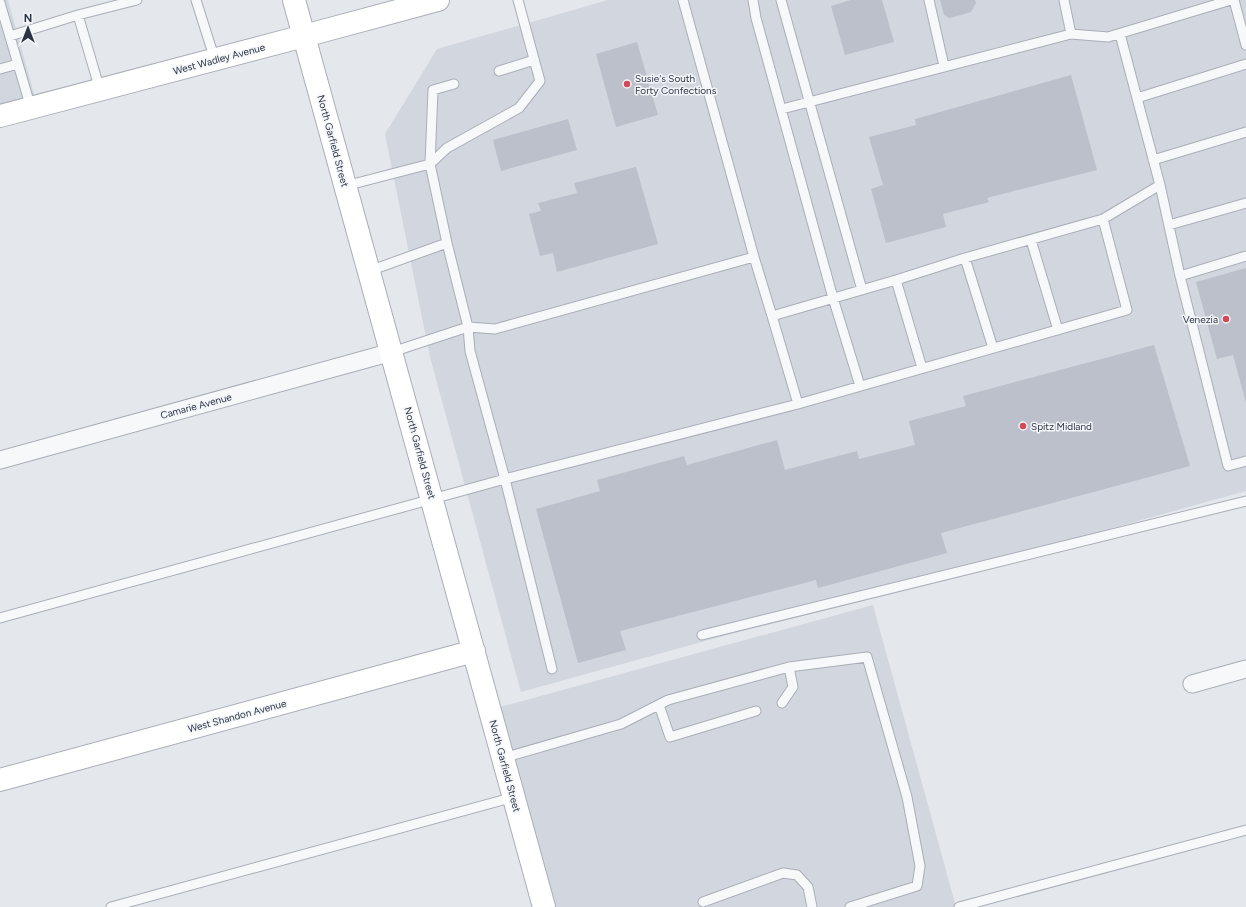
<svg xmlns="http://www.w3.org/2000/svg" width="1246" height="907" viewBox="0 0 1246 907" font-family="Figtree,sans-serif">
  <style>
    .built { fill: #d2d6de }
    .building { fill: #bbc0ca }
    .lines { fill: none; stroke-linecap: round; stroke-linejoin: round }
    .lane-casing { stroke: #a9aeb7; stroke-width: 11 }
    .street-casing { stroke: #a9aeb7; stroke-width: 19 }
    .secondary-casing { stroke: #a9aeb7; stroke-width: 24 }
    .lane { stroke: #f7f8fa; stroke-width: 9 }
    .street { stroke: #f7f8fa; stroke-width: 17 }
    .secondary { stroke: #fff; stroke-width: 22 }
    .poi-dot { fill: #d1495b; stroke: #f4f6f9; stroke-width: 1.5 }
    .labels { text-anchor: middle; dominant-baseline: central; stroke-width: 3; stroke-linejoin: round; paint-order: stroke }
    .street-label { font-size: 10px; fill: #2b3445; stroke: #f4f6f9 }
    .poi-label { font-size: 10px; fill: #2b3445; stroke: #f4f6f9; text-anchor: start }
  </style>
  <rect width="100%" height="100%" fill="#e4e7ec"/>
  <!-- built -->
  <path class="built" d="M0 0H8L38 108 0 119Z
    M608 0H1246V491L521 692 430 357 385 134 437 49Z
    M873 605 956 907H536L482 712Z"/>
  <!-- building -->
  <path class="building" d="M851 0H882L894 42 845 55 831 6Z
    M940 0H975L976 3 971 12 950 18 944 15Z
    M637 42 658 115 616 127 596 54Z
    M1071 75 1097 170 987 198 989 202 943 214 946 227 886 243 871 189 883 185 869 137 916 125 915 119Z
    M568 119 577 150 501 171 493 140Z
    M636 167 658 244 557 272 553 253 540 256 529 214 541 211 538 203 577 193 574 183Z
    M1246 268V403L1233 355 1217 359 1196 282Z
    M1154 345 1190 466 941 533 947 553 818 588 816 580 620 631 626 650 578 663 536 509 600 491 597 480 684 456 687 465 777 440 785 470 857 451 859 459 915 445 909 421 966 406 963 396Z"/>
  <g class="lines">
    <defs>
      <path id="lane" d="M196 0 215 60
        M753 0 756 18 833 298 860 386
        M781 0 862 290
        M929 0 944 66
        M1234 0 1246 45
        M0 3 31 108
        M78 15 100 90
        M1071 34 1108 37 1231 0
        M10 36 78 15 137 0
        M0 69 18 64
        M499 71 534 60
        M1137 98 1246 64
        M782 109 1071 34 1064 0
        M1153 160 1246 132
        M1160 185 1180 276 1246 256
        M345 186 430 164 447 148 519 108 540 81 518 0
        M1169 225 1246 203
        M1031 240 1058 330
        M754 257 772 316 896 280 965 258 1103 219 1160 185 1120 34
        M965 258 993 348
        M369 271 447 243 430 164 433 90 454 84
        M1180 276 1228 466 1246 461
        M896 280 922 368
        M772 316 798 404 1127 310 1103 219
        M392 352 468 327 447 243
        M0 618 505 479 470 351 468 327 495 329 754 257 683 0
        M702 635 1246 501
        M552 669 505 479 798 404
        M782 703 793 687 789 667
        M659 705 670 737 756 711
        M503 758 621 724 668 700 789 667 867 657 907 797 920 866 917 886 850 907
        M703 902 783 873 797 875 808 887 812 907
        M111 907 514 797
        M959 907 1246 830"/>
      <path id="street" d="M0 460 392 352
        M1192 684 1246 669"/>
      <path id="secondary" d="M294 0 544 907
        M0 116 304 36 438 0
        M0 780 474 651"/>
    </defs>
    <!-- lane casing -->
    <use href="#lane" class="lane-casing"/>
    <!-- street casing -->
    <use href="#street" class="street-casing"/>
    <!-- secondary casing -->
    <use href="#secondary" class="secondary-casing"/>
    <!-- lane -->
    <use href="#lane" class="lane"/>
    <!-- street -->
    <use href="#street" class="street"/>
    <!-- secondary -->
    <use href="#secondary" class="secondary"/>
  </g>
  <!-- markers -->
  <g class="poi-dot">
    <circle cx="627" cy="84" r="4"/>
    <circle cx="1226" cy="319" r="4"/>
    <circle cx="1023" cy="426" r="4"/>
  </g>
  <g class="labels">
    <!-- street labels -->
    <g class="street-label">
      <text transform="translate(219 59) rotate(-15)">West Wadley Avenue</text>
      <text transform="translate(333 141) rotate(75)">North Garfield Street</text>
      <text transform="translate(196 406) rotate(-15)">Camarie Avenue</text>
      <text transform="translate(420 453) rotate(75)">North Garfield Street</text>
      <text transform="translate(237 716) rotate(-15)">West Shandon Avenue</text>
      <text transform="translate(505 766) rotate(75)">North Garfield Street</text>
    </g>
    <!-- poi labels -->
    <g class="poi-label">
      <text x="635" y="78">Susie's South<tspan x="635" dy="12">Forty Confections</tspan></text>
      <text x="1218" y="319" text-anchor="end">Venezia</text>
      <text x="1031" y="426">Spitz Midland</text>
    </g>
  </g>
  <!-- north arrow -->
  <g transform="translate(28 28)" stroke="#f4f6f9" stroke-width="3" paint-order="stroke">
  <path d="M0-3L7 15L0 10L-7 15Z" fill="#2b3445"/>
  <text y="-6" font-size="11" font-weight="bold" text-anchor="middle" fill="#2b3445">N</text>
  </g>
</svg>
